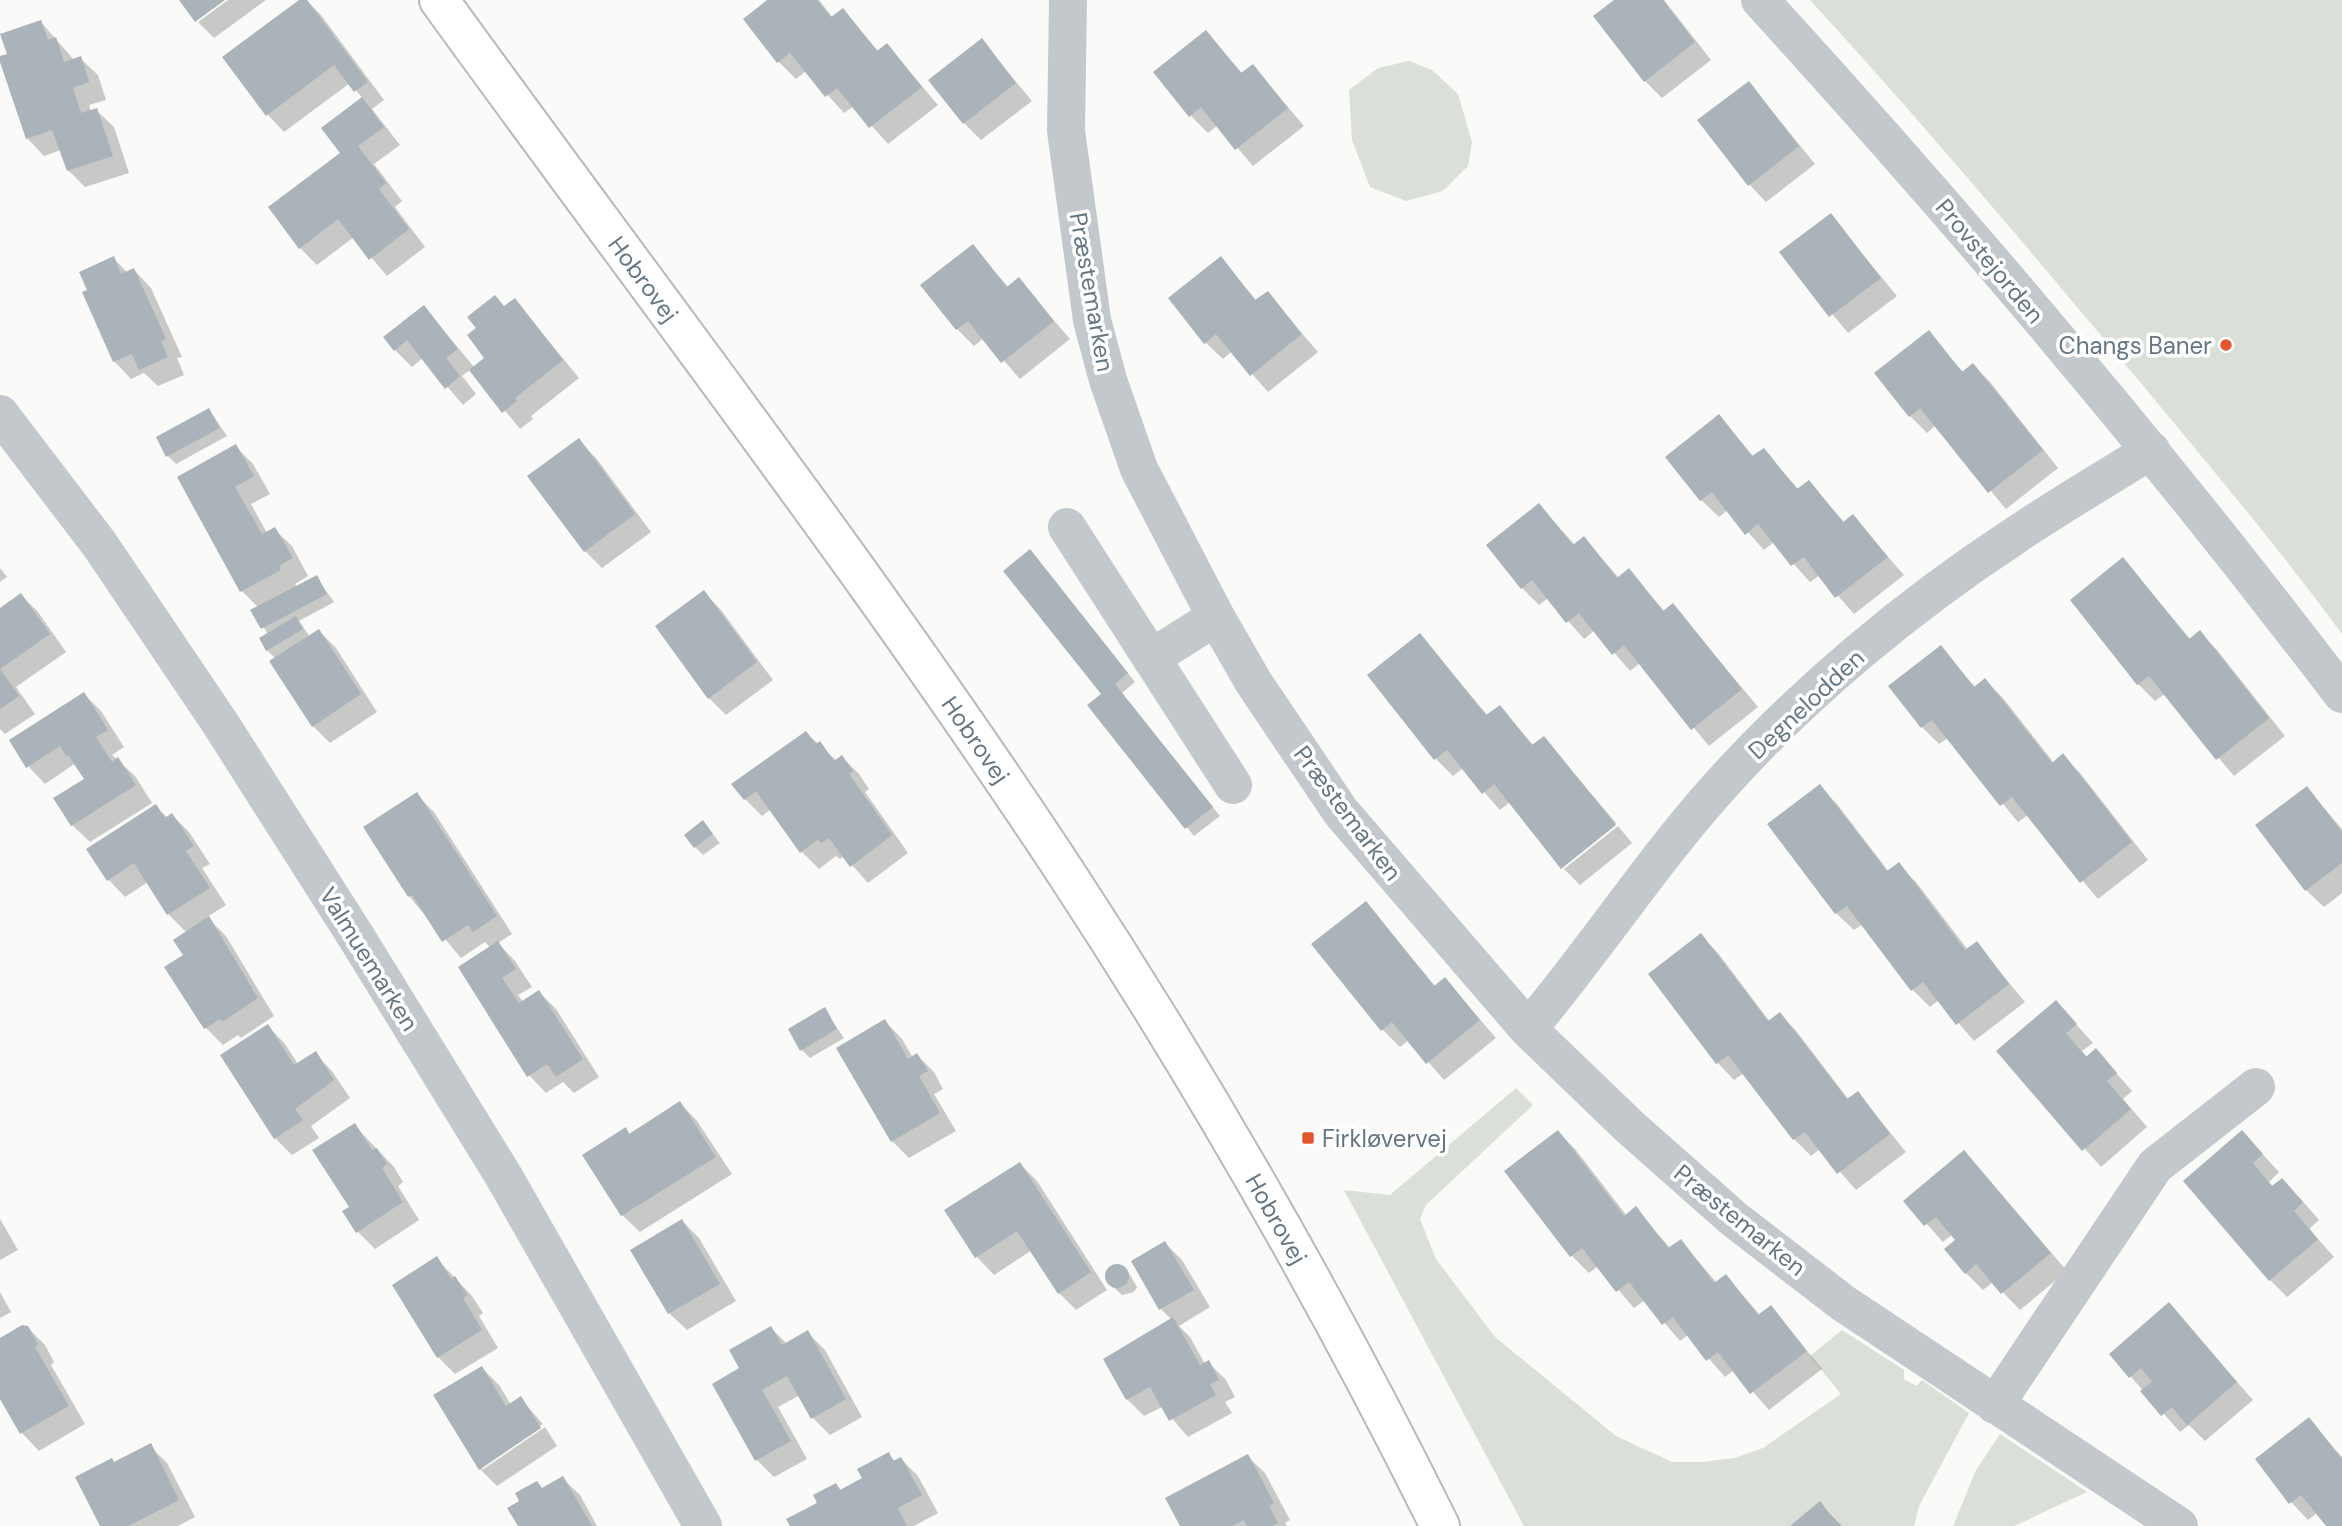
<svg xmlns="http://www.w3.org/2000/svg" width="2342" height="1526" viewBox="0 0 2342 1526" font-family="'DM Sans',sans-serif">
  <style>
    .green { fill: #dadfd7 }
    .shadow { fill: #0003 }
    .building { fill: #aab3b9 }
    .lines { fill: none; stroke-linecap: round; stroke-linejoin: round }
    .major-casing { stroke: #b5babe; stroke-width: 42 }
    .minor { stroke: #c3c8cc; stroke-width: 38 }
    .major { stroke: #fff; stroke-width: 38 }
    .poi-dot { fill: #e4572e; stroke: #fff; stroke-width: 2.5 }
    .labels { text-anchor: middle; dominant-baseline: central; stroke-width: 7; stroke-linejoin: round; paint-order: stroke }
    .street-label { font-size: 24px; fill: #657683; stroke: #fff }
    .poi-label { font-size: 24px; fill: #657683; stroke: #fff; text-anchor: end }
  </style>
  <rect width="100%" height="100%" fill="#fafaf8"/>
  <!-- green -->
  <path class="green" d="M1810 0H2342V634C2269 535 2188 440 2109 345 2011 228 1913 112 1810 0Z
    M1409 61 1432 70 1458 94 1472 142 1468 166 1443 191 1406 201 1370 187 1352 140 1349 90 1378 68Z
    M1516 1088 1533 1105 1426 1205 1420 1219 1436 1259 1495 1337 1616 1436 1672 1462H1701L1735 1458 1763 1448 1841 1394 1810 1356 1842 1330 1904 1370V1379L1916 1386 1922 1380 1969 1413 1919 1506 1914 1526H1524L1344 1190 1390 1195Z
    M2000 1434 2087 1492 2014 1526H1953L1976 1470Z"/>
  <!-- shadow -->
  <path class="shadow" d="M228 0H266L214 38 198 22Z
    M302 0H306L321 15 384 100 372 109 400 145 374 164 402 201 395 207 425 247 387 276 354 237 317 265 300 248 343 153 324 128 363 99 350 83 284 132 267 114Z
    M770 0H819L833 18 843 10 879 52 887 45 938 105 888 144 854 106 844 113 806 71 796 79 779 62 746 19Z
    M1617 0H1664L1711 60 1662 98 1645 81Z
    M41 22 74 60 80 58 98 75 106 100 89 105 91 112 96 110 114 127 129 173 85 187 68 170 61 150 44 156 27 138 9 55Z
    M1206 32 1243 74 1253 66 1304 126 1253 166 1218 125 1208 133 1191 116Z
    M982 41 1032 101 981 140 964 123Z
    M1749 83 1815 164 1766 202 1749 184Z
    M1830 215 1897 296 1848 333 1781 252Z
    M972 246 1009 288 1019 280 1070 339 1020 379 984 338 974 346 957 329Z
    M113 258 128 273 134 270 151 288 182 357 177 358 184 375 158 386 144 373 131 379 114 361 89 290Z
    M1221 259 1257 301 1267 293 1318 352 1268 392 1232 351 1223 359 1205 342Z
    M515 300 579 378 531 416 533 419 520 429 471 369 462 376 476 394 463 405 423 358 412 367 395 350 424 307 475 368 487 358 505 307Z
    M1928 333 1964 373 1973 365 1990 382 2058 468 2006 509 1936 425 1927 433 1910 416Z
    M209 410 227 436 176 464 168 456Z
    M1719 416 1754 457 1764 450 1799 490 1809 482 1845 523 1853 517 1904 575 1854 614 1820 575 1810 582 1774 542 1764 550 1728 510 1719 517 1701 500Z
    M579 441 596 458 651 532 602 568 585 551Z
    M235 446 253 464 270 494 251 504 267 533 274 529 292 546 308 576 295 584 297 587 316 577 334 602 299 621 310 637 319 631 336 648 377 712 330 743 313 726 276 659 267 650 268 634 253 611 259 608 242 591 179 478Z
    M1539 505 1575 545 1584 538 1619 578 1629 570 1665 612 1673 605 1758 707 1709 746 1640 663 1630 671 1595 630 1584 639 1548 598 1539 605 1522 588Z
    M2123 559 2191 640 2200 633 2217 650 2285 736 2234 776 2165 694 2155 701 2138 684Z
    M1038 560 1135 682 1122 693 1220 816 1194 836 1089 706 1103 695Z
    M0 568 7 577 0 582Z
    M704 593 721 610 773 680 726 715 709 698Z
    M21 595 38 612 66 652 16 687 35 714 5 734 0 729V610Z
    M1420 635 1488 716 1500 707 1534 746 1544 738 1616 823 1562 866 1510 802 1500 810 1463 768 1453 776 1436 759Z
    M1940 647 1976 688 1985 680 2003 698 2054 763 2063 756 2080 773 2148 860 2098 899 2028 815 2018 822 1948 738 1939 744 1922 727Z
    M84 694 101 711 124 747 112 755 135 776 152 803 90 842 72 825 55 798 86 779 76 763 45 784 28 766Z
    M806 733 837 761 842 757 859 774 869 789 865 792 908 853 868 883 844 856 840 859 836 856 819 869 802 852 771 809 762 816 745 799Z
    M1820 787 1837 804 1889 872 1899 865 1916 882 1968 950 1976 943 2025 1002 1974 1041 1939 1000 1930 1007 1913 990 1863 924 1854 930 1836 913 1769 825Z
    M2307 788 2342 829V893L2324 907 2306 890Z
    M417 795 434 812 512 934 498 943 515 961 532 987 518 995 523 1002 539 992 556 1009 599 1077 574 1093 563 1082 546 1093 529 1075 491 948 485 942 461 958 409 896Z
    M155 806 168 818 172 815 189 832 210 864 202 868 226 905 207 917 226 936 274 1016 241 1038 238 1035 223 1045 206 1028 166 968 185 956 187 933 168 914 148 882 125 897 108 879Z
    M703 822 720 843 703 855 695 847Z
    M1618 826 1632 843 1580 885 1564 869Z
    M1366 903 1436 987 1445 979 1496 1038 1444 1080 1409 1040 1400 1047 1383 1030 1314 945Z
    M1701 936 1718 953 1770 1022 1780 1014 1797 1032 1849 1100 1858 1093 1906 1152 1856 1190 1820 1149 1811 1156 1794 1139 1744 1073 1734 1080 1717 1062Z
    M2056 1002 2093 1043 2082 1051 2088 1058 2096 1050 2132 1091 2123 1099 2147 1127 2101 1167 1999 1051Z
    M824 1009 844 1038 810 1058 802 1050Z
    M885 1021 902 1039 913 1058 917 1055 934 1072 943 1089 934 1094 956 1131 909 1158 892 1141Z
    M268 1026 285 1044 298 1064 315 1054 332 1071 350 1098 311 1126 319 1138 292 1155 275 1138Z
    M680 1103 697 1121 732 1174 640 1232 622 1215 584 1156 625 1129 631 1135Z
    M354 1125 394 1167 403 1182 398 1186 419 1220 375 1249 358 1232 352 1208Z
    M1558 1132 1575 1149 1627 1216 1636 1209 1671 1249 1681 1241 1717 1283 1726 1276 1760 1315 1771 1307 1822 1369 1769 1410 1734 1370 1725 1377 1688 1335 1680 1341 1645 1300 1634 1308 1598 1266 1589 1273 1572 1256 1507 1171Z
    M2242 1132 2279 1172 2269 1182 2274 1188 2299 1197 2319 1220 2309 1229 2334 1257 2287 1297 2270 1280Z
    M1964 1152 2067 1271 2020 1310 1993 1282 1983 1290 1966 1273 1958 1240 1953 1234 1943 1242 1906 1201Z
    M1020 1164 1037 1181 1107 1290 1076 1310 1059 1293 1032 1250 994 1275 977 1257 946 1211Z
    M0 1219 18 1250 0 1260Z
    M682 1221 699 1238 736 1301 687 1330 669 1313 633 1250Z
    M1165 1243 1182 1260 1210 1307 1179 1326 1190 1337 1205 1364 1208 1362 1226 1380 1235 1397 1225 1402 1232 1413 1188 1437 1162 1407 1144 1416 1127 1399 1172 1320 1161 1309Z
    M437 1259 472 1296 483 1313 479 1316 498 1348 455 1374 438 1357Z
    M1114 1266H1121L1130 1275 1137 1287 1134 1292 1122 1295 1108 1282 1109 1269Z
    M0 1292 11 1312 0 1318Z
    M2169 1305 2253 1400 2205 1441 2189 1425 2180 1432 2131 1377Z
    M27 1327 45 1345 54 1362 51 1365 85 1424 39 1451 22 1433 0 1396V1340Z
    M771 1328 787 1344 807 1332 825 1350 862 1417 830 1435 813 1418 800 1395 778 1407 807 1459 774 1477 757 1460 741 1369Z
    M482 1368 499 1385 511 1405 521 1399 543 1424 482 1465V1470L545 1427 557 1446 497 1486 480 1469Z
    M2308 1419 2342 1457V1526H2328L2317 1513 2308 1520 2291 1502Z
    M150 1446 167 1463 195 1517 178 1526H102L115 1464Z
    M888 1454 896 1462 901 1459 918 1476 938 1513 914 1526H792L836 1485 842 1491 864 1479Z
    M1247 1456 1265 1473 1290 1520 1285 1523 1287 1526H1182Z
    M562 1478 580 1495 597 1526H520L522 1501 537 1483 543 1489Z
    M1820 1504 1842 1526H1793Z"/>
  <!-- building -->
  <path class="building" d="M179 0H225L195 22Z
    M299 0H307L368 82 354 92 334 65 266 116 222 57Z
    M767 0H817L831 17 843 8 877 51 887 43 922 87 869 128 837 88 825 97 790 53 777 63 743 19Z
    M1614 0H1663L1695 42 1644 82 1593 16Z
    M41 20 48 40 56 37 64 62 81 56 89 82 73 88 81 113 97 108 113 156 67 171 52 130 26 139 0 62V56L7 54 0 34Z
    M1206 30 1241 73 1253 64 1288 108 1235 150 1201 107 1189 117 1153 72Z
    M982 38 1016 83 963 124 928 80Z
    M1749 81 1799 146 1748 186 1697 120Z
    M362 97 384 127 358 146 386 183 379 189 409 229 369 260 338 219 299 249 268 207 340 153 321 128Z
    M1831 213 1881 278 1829 317 1779 252Z
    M973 244 1007 287 1019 277 1054 321 1001 363 968 321 956 330 920 285Z
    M114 256 121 274 134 268 166 339 161 341 168 357 139 370 132 354 113 362 82 292 87 290 79 272Z
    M1221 256 1255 300 1268 291 1302 334 1250 376 1216 334 1204 344 1168 298Z
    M495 295 504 306 515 298 563 360 515 398 517 401 502 413 469 370 484 358 467 335 476 328 467 317Z
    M424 305 458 349 446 358 460 376 445 389 407 340 394 351 383 337Z
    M1929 330 1962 372 1973 363 2043 450 1988 493 1920 408 1909 417 1874 373Z
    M209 408 220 428 166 457 156 437Z
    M1719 414 1752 456 1764 448 1797 489 1809 480 1843 522 1853 514 1888 557 1835 598 1804 557 1791 566 1758 524 1745 535 1712 492 1700 501 1665 457Z
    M579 438 635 514 584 552 527 476Z
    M236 444 254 476 235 487 262 534 275 527 293 558 279 566 281 570 240 592 177 477Z
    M1539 503 1573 545 1584 536 1617 578 1629 568 1663 611 1673 603 1742 689 1691 730 1624 645 1612 655 1579 613 1566 623 1532 580 1521 589 1486 545Z
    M1030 549 1128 673 1115 684 1213 807 1185 829 1087 705 1101 694 1003 571Z
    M2123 557 2189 639 2200 630 2269 718 2216 760 2149 676 2137 685 2070 600Z
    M317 575 327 594 261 629 250 610Z
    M704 590 757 662 708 699 655 626Z
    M21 593 50 634 0 669 19 696 0 709V608Z
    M296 616 303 629 266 651 259 638Z
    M319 629 361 694 312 727 269 661Z
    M1420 633 1486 715 1500 705 1532 745 1544 736 1616 825 1561 869 1494 784 1482 794 1447 750 1434 760 1367 675Z
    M1941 645 1974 687 1985 678 2052 763 2063 753 2132 842 2080 883 2012 797 2000 806 1932 720 1921 728 1888 686Z
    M84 692 108 730 96 737 112 762 118 757 136 785 71 826 53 798 84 779 68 755 66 756 60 746 26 768 9 740Z
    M806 731 816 744 820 741 834 761 842 755 853 771 849 774 892 835 850 867 829 838 821 843 818 839 800 853 756 791 744 800 731 784Z
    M1820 784 1887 871 1899 862 1965 950 1977 941 2009 984 1956 1025 1923 982 1911 991 1847 906 1835 914 1767 824Z
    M2307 786 2342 832V863L2305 891 2255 825Z
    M417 792 497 916 473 932 468 925 442 942 412 895 408 897 363 827Z
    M156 804 165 818 172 813 194 846 186 851 210 888 167 915 134 863 107 881 86 849Z
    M703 820 713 834 694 848 684 835Z
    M1366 901 1434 986 1445 977 1480 1020 1426 1064 1392 1022 1381 1031 1311 944Z
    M209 916 258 998 222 1022 220 1019 204 1029 164 967 183 955 173 940Z
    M1701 933 1768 1021 1780 1012 1847 1099 1858 1091 1890 1134 1837 1174 1805 1132 1793 1140 1728 1055 1716 1064 1648 974Z
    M498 941 516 969 502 978 519 1003 539 990 583 1059 556 1077 547 1064 527 1077 458 967Z
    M2056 1000 2077 1024 2066 1033 2086 1057 2096 1048 2117 1073 2107 1081 2131 1109 2082 1151 1996 1051Z
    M825 1007 837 1029 800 1051 788 1029Z
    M885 1019 908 1059 917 1053 928 1071 919 1076 940 1113 891 1142 836 1048Z
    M268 1024 294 1065 316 1051 334 1080 295 1109 303 1120 274 1139 220 1055Z
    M680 1101 716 1157 621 1216 582 1155 626 1127 629 1134Z
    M355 1123 372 1150 377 1148 387 1164 382 1168 403 1202 356 1233 342 1211 349 1207 312 1150Z
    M1558 1130 1624 1216 1636 1206 1668 1248 1681 1239 1714 1283 1726 1274 1758 1315 1771 1305 1807 1351 1750 1394 1718 1352 1706 1361 1673 1317 1662 1325 1629 1282 1616 1292 1582 1248 1570 1257 1504 1171Z
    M2242 1130 2263 1154 2253 1163 2272 1186 2282 1178 2303 1202 2294 1211 2318 1239 2269 1281 2183 1181Z
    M1964 1150 2051 1253 2001 1294 1976 1264 1965 1274 1944 1249 1955 1240 1936 1217 1924 1226 1903 1201Z
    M1020 1162 1091 1272 1058 1294 1017 1231 975 1258 944 1210Z
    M682 1219 720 1284 668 1314 630 1250Z
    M1165 1241 1194 1290 1159 1310 1131 1261Z
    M437 1256 451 1279 455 1276 467 1295 463 1298 482 1330 437 1358 392 1285Z
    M1105 1276a12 12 0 1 1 24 0a12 12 0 1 1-24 0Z
    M2169 1302 2237 1382 2187 1425 2172 1407 2161 1416 2140 1391 2152 1382 2141 1368 2129 1378 2109 1354Z
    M1173 1317 1200 1365 1209 1360 1219 1380 1210 1384 1216 1395 1169 1421 1150 1387 1126 1400 1103 1359Z
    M22 1325 28 1326 38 1344 35 1347 69 1406 20 1434 0 1399V1338Z
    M771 1326 782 1345 808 1330 846 1399 811 1419 787 1376 762 1390 791 1441 755 1461 712 1384 739 1368 729 1350Z
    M482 1366 506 1406 521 1396 541 1428 479 1470 433 1395Z
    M2309 1417 2342 1459V1526H2326L2301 1495 2289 1504 2255 1459Z
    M151 1443 179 1500 128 1526H100L75 1477 112 1458 114 1462Z
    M889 1452 893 1461 901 1457 922 1495 898 1508 907 1526H790L786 1519 817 1503 813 1495 836 1483 840 1490 862 1478 857 1469Z
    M1248 1454 1274 1503 1269 1506 1278 1523 1272 1526H1247L1244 1520 1232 1526H1180L1165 1498Z
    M563 1476 592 1526H518L507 1508 519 1501 515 1493 537 1481 542 1488Z
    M1820 1501 1839 1526H1790Z"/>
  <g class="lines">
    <defs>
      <g id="major">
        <path id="s1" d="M439 0C648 289 870 575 1066 873 1203 1082 1329 1302 1440 1526"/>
      </g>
    </defs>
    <!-- major casing -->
    <use href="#major" class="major-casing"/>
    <!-- minor -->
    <path class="minor" d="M1068 0 1066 131 1092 320 1108 380 1139 469 1216 617 1254 683 1341 812 1528 1029 1631 1128 1734 1219 1843 1303 2179 1526
      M1760 0C1964 223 2159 454 2342 694
      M0 414 100 545 220 723 355 935 503 1175 703 1526
      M1067 527 1233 785
      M1151 658 1216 617
      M1528 1029C1594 951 1650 864 1718 788 1804 692 1909 605 2016 535 2060 505 2106 479 2151 450
      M1995 1405 2155 1166 2256 1087"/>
    <!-- major -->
    <use href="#major" class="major"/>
  </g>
  <!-- markers -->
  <g class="poi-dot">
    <circle cx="2226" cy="345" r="7"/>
    <rect x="1301" y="1131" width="14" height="14" rx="3.5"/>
  </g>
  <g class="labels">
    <!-- street labels -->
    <g class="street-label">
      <text transform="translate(1990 261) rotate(50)">Provstejorden</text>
      <text stroke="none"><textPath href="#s1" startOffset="346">Hobrovej</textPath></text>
      <text transform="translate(1092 292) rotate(80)">Præstemarken</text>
      <text transform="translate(1806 704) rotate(-43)">Degnelodden</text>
      <text stroke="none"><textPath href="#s1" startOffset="914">Hobrovej</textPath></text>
      <text transform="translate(1348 813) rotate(53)">Præstemarken</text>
      <text transform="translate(369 959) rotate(58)">Valmuemarken</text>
      <text stroke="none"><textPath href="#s1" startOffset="1480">Hobrovej</textPath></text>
      <text transform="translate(1740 1220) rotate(39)">Præstemarken</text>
    </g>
    <!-- poi labels -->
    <g class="poi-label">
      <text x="2212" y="345">Changs Baner</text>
      <text x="1322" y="1138" text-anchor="start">Firkløvervej</text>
    </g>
  </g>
</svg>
